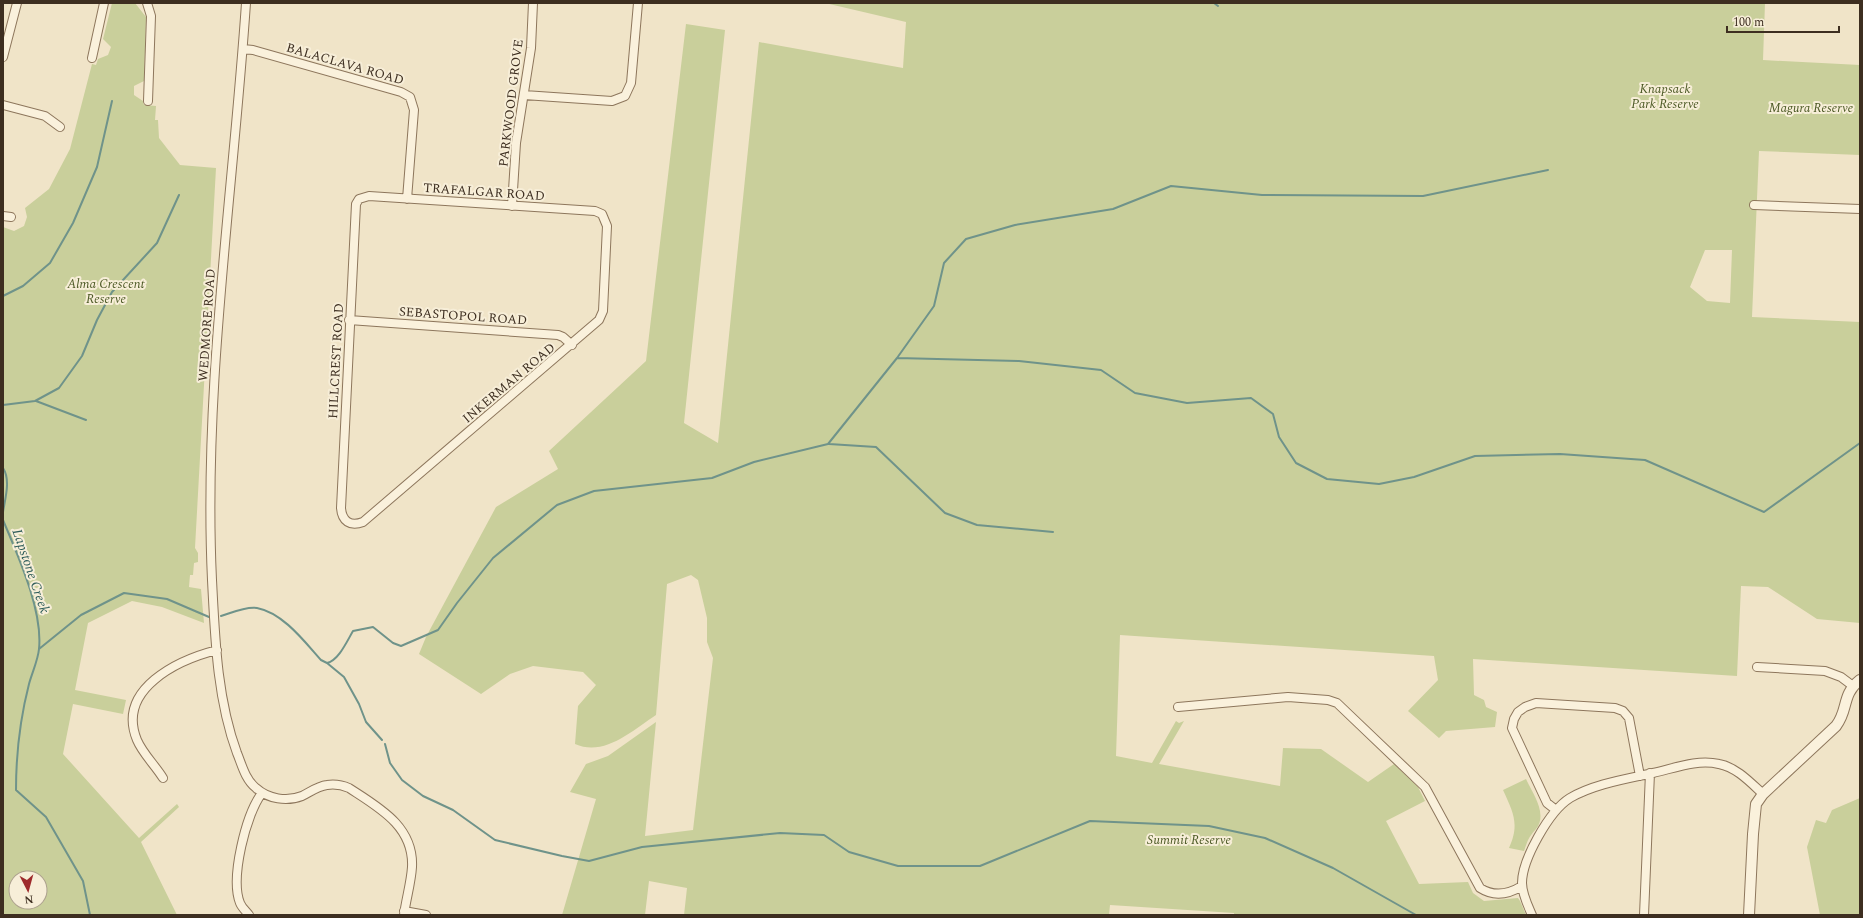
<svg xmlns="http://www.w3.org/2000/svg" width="1863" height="918" viewBox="0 0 1863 918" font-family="Spectral,serif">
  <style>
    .green { fill: #c9cf9b; fill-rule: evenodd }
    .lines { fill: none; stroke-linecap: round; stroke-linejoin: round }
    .stream { stroke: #6f938a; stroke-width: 2 }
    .minor-casing { stroke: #8d765c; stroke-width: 10 }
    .tertiary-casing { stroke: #8d765c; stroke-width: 12 }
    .minor { stroke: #faf1dc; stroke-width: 8 }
    .tertiary { stroke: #faf1dc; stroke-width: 10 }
    .labels { text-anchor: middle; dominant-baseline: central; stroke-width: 4; stroke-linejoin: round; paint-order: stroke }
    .street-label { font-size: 13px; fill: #3d2e20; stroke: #f7eed8 }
    .park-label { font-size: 13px; font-style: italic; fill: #4d5a26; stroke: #f7eed8 }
    .water-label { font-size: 14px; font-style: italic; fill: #2f5d5a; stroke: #f7eed8 }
  </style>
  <rect width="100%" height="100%" fill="#f0e4c8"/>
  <!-- green -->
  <path class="green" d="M112 3H135L146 17 144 81 134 86V95L143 101 144 105 156 106 155 120H158L159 138 180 165 216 168 195 548 198 553V562L194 563 193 575H190L189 587 201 589 204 623 162 607 132 601 88 623 75 690 126 700 123 714 73 704 63 754 139 838 177 804 179 807 141 842 177 915H3V227L14 231 24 226 27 217 25 208 49 189 70 149 92 64 96 65 98 59 108 55 111 47 103 39ZM16 878H40V902H16Z
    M825 3H1765L1763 60 1860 65V155L1759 151 1752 317 1860 322V623L1817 619 1768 587 1741 586 1737 676 1473 659 1474 695 1484 700 1486 707 1497 712 1495 727 1446 731 1439 738 1408 711 1438 680 1434 656 1120 635 1116 756 1152 763 1176 721 1179 723 1184 721 1159 764 1280 786 1283 748 1321 749 1368 782 1394 764 1418 787 1425 801 1386 821 1419 884 1468 882 1473 893 1484 901 1518 898 1520 901 1526 915H1234V913L1110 905 1109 915H684L687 888 649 881 645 915H562L596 799 570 792 586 764 608 756 656 722 645 836 693 830 713 658 707 642V618L698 580 691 575 667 584 656 715C632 731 604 757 575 744L578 706 596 685 583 672 533 666 510 674 481 694 419 654 426 637 496 507 558 469 549 451 646 361 686 24 725 30 684 423 718 443 759 42 903 68 906 22ZM1705 250H1732L1730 303 1707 301 1690 287Z
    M1526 779C1533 794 1548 814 1536 829 1528 838 1528 840 1524 851L1509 848C1520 824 1513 812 1503 790Z
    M1860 798V915H1820L1807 847 1816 820 1826 823 1832 810Z"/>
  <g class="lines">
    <!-- stream -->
    <path class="stream" d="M1214 3 1218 6
      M3 296 23 286 50 263 73 223 97 167 112 101
      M897 358 934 306 944 263 966 239 1015 225 1113 209 1171 186 1262 195 1423 196 1548 170
      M36 401 86 420
      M3 405 35 401 59 388 82 356 97 320 112 292 157 243 179 195
      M829 444 876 447 945 513 977 525 1053 532
      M3 468C11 480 5 499 3 512
      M3 520C18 556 43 610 39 649 38 660 32 673 29 684 20 719 16 754 16 790L46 817 83 881 90 915
      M221 616C231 613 246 606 257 608 283 613 304 641 321 660L327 663C339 660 347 641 353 631L373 627 393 643 401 646 438 630 457 603 493 558 557 505 594 491 712 478 754 462 828 444 897 358 1019 361 1101 370 1135 393 1187 403 1251 398 1273 414 1279 437 1296 463 1327 479 1379 484 1414 477 1475 456 1560 454 1645 460 1764 512 1860 443
      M39 649 81 615 124 593 167 599 209 617
      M327 663 344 677 359 704 366 722 382 740
      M385 744 390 763 402 780 423 796 453 810 495 840 562 856 589 861 642 847 780 833 824 835 849 852 898 866H980L1090 821 1209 826 1265 838 1333 868 1416 915"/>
    <defs>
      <path id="minor" d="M147 3 151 16 148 101
        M246 3C233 195 203 388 212 580 215 638 217 699 237 753 242 765 245 779 256 788 268 799 287 802 302 796 310 792 318 786 327 785 334 784 342 785 349 788 378 807 414 826 412 867 411 883 406 899 404 915
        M243 49 253 50 401 92 410 97 414 110 407 199
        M3 57 17 3
        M92 58 104 3
        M524 95 612 101 625 96 631 83 638 3
        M3 105 45 116 60 127
        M369 196 595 211 602 214 607 226 603 311 599 320 363 522C350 527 342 521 341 508L356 204 359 199Z
        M1754 205 1860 209
        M512 206 516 143 531 48 533 3
        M3 216 11 217
        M349 320 558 335 563 337 572 345
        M1757 667 1825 671 1841 677 1853 686
        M1178 707 1288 697 1328 700 1337 703 1425 787 1480 888C1494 897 1509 894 1522 886
        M163 778C155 765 143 754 137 740 116 689 178 660 217 650
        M1556 810 1547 803 1512 728 1514 719 1518 712 1525 707 1536 703 1615 708 1623 711 1629 718 1640 776
        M404 911 426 915
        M249 915C246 911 242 908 240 903 230 878 246 814 262 793
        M1532 915C1528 906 1522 894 1522 883 1522 860 1549 811 1570 798 1594 784 1626 779 1653 773 1675 768 1697 759 1719 764 1736 767 1750 782 1763 794
        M1644 915 1650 773"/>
      <path id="tertiary" d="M1749 915 1753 834 1756 804 1763 794 1836 726C1849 709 1841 695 1860 680"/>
    </defs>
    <!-- minor casing -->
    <use href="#minor" class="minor-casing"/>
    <!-- tertiary casing -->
    <use href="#tertiary" class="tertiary-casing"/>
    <!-- minor -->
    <use href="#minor" class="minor"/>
    <!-- tertiary -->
    <use href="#tertiary" class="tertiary"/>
  </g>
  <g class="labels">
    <!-- street labels -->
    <g class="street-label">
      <text transform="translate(345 64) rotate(16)">BALACLAVA ROAD</text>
      <text transform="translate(511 103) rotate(-83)">PARKWOOD GROVE</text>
      <text transform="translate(484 192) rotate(4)">TRAFALGAR ROAD</text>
      <text transform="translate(463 316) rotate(4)">SEBASTOPOL ROAD</text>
      <text transform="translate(207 325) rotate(-86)">WEDMORE ROAD</text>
      <text transform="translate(336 361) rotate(-87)">HILLCREST ROAD</text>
      <text transform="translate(509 383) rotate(-40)">INKERMAN ROAD</text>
    </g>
    <!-- park labels -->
    <g class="park-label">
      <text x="1665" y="89">Knapsack<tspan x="1665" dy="15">Park Reserve</tspan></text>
      <text x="1811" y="108">Magura Reserve</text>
      <text x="106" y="284">Alma Crescent<tspan x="106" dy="15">Reserve</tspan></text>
      <text x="1189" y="840">Summit Reserve</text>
    </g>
    <!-- water labels -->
    <g class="water-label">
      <text transform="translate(31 571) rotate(71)">Lapstone Creek</text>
    </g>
  </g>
  <!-- border -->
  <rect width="1863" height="918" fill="none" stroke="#3d2e20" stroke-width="8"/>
  <!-- north arrow -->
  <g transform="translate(28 890) rotate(174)"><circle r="19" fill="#f7eed8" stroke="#ada18e"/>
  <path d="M0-3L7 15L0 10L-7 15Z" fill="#9e2a2b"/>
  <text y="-6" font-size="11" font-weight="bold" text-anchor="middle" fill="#3d2e20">N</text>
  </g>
  <!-- scale -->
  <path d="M1727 26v6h112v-6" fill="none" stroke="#3d2e20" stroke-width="2"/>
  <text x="1733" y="26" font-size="12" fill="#3d2e20" stroke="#f7eed8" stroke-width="3" paint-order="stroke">100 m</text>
</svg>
